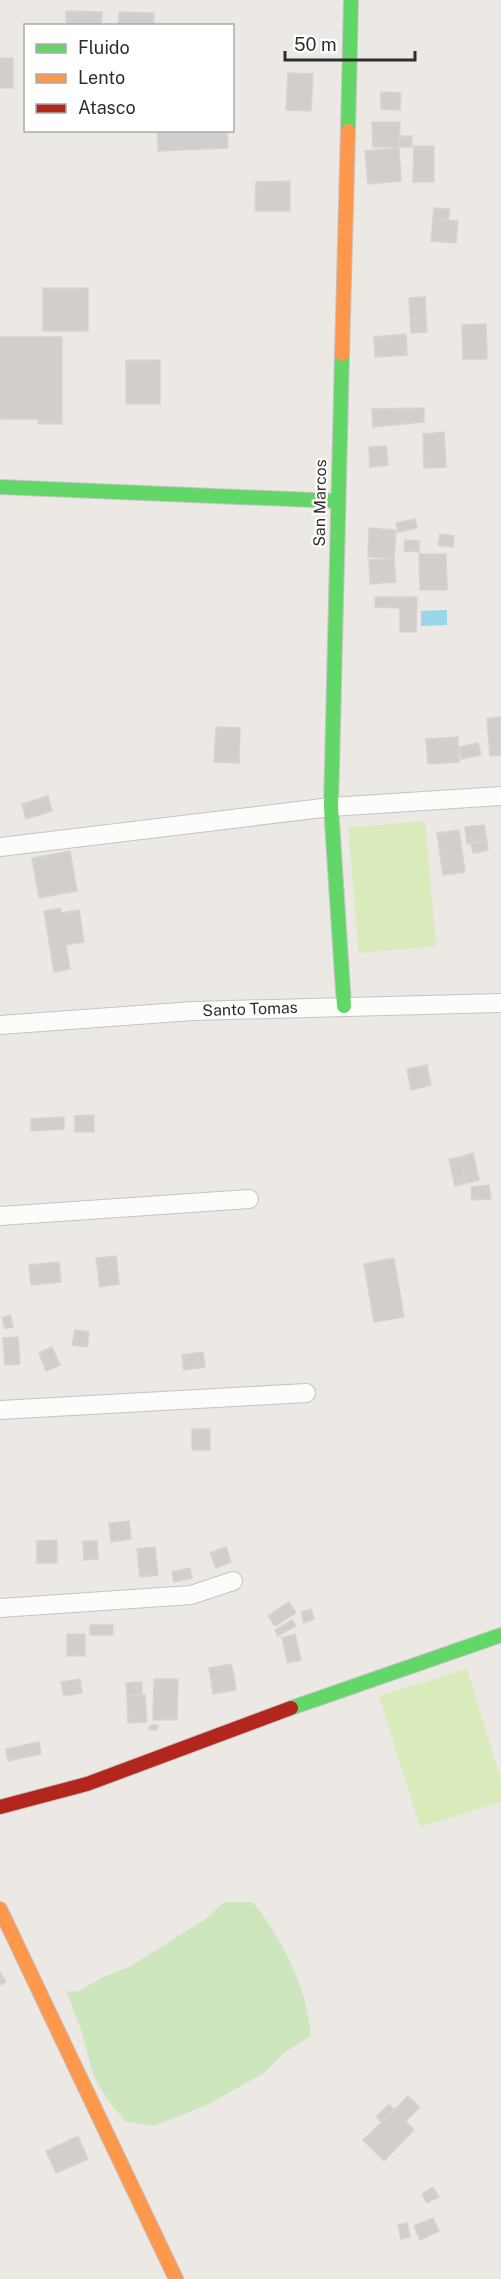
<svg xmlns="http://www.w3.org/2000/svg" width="501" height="2279" viewBox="0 0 501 2279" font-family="'Public Sans',sans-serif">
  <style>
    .green { fill: #cee6be }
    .pitch { fill: #d9eabb }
    .water { fill: #99d6ec }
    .building { fill: #d1cecb; stroke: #d7d4d0; stroke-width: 1.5 }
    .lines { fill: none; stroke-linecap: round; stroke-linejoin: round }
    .street-casing { stroke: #c5c4c5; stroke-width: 20 }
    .fast-casing { stroke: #c5c4c5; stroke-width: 16 }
    .slow-casing { stroke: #c5c4c5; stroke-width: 16 }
    .jam-casing { stroke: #c5c4c5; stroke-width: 16 }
    .street { stroke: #fcfcfb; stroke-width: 18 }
    .fast { stroke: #63d668; stroke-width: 14 }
    .slow { stroke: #ff974d; stroke-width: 14 }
    .jam { stroke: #b3261e; stroke-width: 14 }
    .labels { text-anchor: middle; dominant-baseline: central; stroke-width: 4.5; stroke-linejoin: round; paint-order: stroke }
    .street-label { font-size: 16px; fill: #2e2e2e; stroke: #fff }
  </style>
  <rect width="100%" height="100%" fill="#ece8e4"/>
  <!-- green -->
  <path class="green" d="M224 1902H253C284 1943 306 1985 311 2036L285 2052 264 2073 209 2104 154 2126 125 2121 107 2099 93 2074 82 2033 67 1992 79 1991 103 1977 129 1967 204 1920Z"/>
  <!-- pitch -->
  <path class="pitch" d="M425 821 436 946 359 953 348 828Z
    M467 1669 501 1780V1802L420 1827 379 1696Z"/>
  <!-- water -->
  <path class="water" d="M447 610V625L421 626V611Z"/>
  <!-- building -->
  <path class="building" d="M66 11 102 12 101 26H66Z
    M119 12 154 13V26H118Z
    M0 58H13V88H0Z
    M288 73 313 74 311 111 286 110Z
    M381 92 401 93 400 110 381 109Z
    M372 122H400L399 147H373Z
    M157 130H227L228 148 158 151Z
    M399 136H412V147H399Z
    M414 146H434V182H413Z
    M399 148 401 181 368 184 365 151Z
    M290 181V211H255L256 182Z
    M434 208 450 209 448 220 433 219Z
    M433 219 458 221 456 243 431 241Z
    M43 288H88V331H43Z
    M425 297 427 332 411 333 409 298Z
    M486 324 487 359H463L462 325Z
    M406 334 407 355 375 357 374 337Z
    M0 337H62V424H38V419H0Z
    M126 360H160V404H126Z
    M424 408V422L373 427 372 409Z
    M444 432 446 467 424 468 423 434Z
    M386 446 388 465 370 467 369 447Z
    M415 519 417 528 398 532 396 523Z
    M369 528 396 530 394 558 368 557Z
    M440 534 454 536 453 547 438 545Z
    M405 540 419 541V552L404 551Z
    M419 554H446L447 590H420Z
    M394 558 396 582 370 584 369 560Z
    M375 597H400V608L375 607Z
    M400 597H417L416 632H400Z
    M501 717V755L490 756 487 719Z
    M216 727 240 728 239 763 214 762Z
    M458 737 459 762 428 764 426 739Z
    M478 743 481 755 461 759 459 747Z
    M48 796 52 811 26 819 22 804Z
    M484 825 487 841 467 844 465 827Z
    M459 830 465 872 443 875 437 833Z
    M487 841 488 850 473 853 471 844Z
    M70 851 77 891 39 898 32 858Z
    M60 908 61 913 79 910 84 942 66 945 70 969 54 972 44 911Z
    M427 1065 431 1085 411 1090 407 1069Z
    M94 1115V1132H75V1116Z
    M64 1117V1129L31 1131V1119Z
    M473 1153 479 1180 466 1183 460 1157Z
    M460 1157 466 1183 455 1186 449 1159Z
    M489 1185 491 1199 472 1200 471 1187Z
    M116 1256 119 1284 100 1287 96 1258Z
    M394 1258 404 1317 374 1322 364 1264Z
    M59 1262 61 1282 31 1285 29 1265Z
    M10 1315 13 1327 5 1329 2 1318Z
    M75 1330 89 1332 87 1347 72 1345Z
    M18 1337 20 1364 5 1365 3 1338Z
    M52 1347 60 1365 46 1371 39 1353Z
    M203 1352 205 1367 184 1370 182 1355Z
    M192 1429H210V1450H192Z
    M129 1521 131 1539 111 1542 109 1523Z
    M57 1540V1563H37V1541Z
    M83 1541H97L98 1559 84 1560Z
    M155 1547 158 1575 140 1577 137 1549Z
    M226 1547 231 1562 216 1568 210 1553Z
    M190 1568 192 1578 174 1582 172 1572Z
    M289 1602 296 1613 275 1626 268 1616Z
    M311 1609 314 1619 304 1623 301 1612Z
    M292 1620 296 1626 278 1636 275 1630Z
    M90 1625H113V1635H90Z
    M67 1634H85V1656H67Z
    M295 1634 301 1660 288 1663 282 1638Z
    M231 1664 234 1676 211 1680 209 1668Z
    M234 1676 236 1690 213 1694 211 1680Z
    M80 1679 82 1693 64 1696 61 1682Z
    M154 1679H178L177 1720H153Z
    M142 1682V1695H127L126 1683Z
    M127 1695H145L147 1722 128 1723Z
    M150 1725H158L157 1730H149Z
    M39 1742 41 1754 8 1761 6 1749Z
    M0 1972 6 1982 0 1985Z
    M408 2096 420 2107 406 2121 394 2110Z
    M389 2104 394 2110 381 2122 376 2117Z
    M394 2110 414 2130 384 2161 363 2140Z
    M78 2136 88 2159 56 2173 46 2151Z
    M433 2187 439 2197 427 2203 422 2194Z
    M433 2218 439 2231 420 2240 414 2226Z
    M407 2223 410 2237 401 2239 398 2225Z"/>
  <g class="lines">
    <defs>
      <path id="street" d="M0 847 331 807 501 796
        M0 1025 193 1011 501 1003
        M0 1216 249 1199
        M0 1410 306 1393
        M0 1608 191 1595 233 1581"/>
      <path id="fast" d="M348 131 351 0
        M342 354 331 807 344 1006
        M0 487 337 501
        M291 1708 501 1635"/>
      <path id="slow" d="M342 354 348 131
        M0 1909 176 2279"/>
      <path id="jam" d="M0 1807 87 1784 291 1708"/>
    </defs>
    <!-- street casing -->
    <use href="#street" class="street-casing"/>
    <!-- fast casing -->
    <use href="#fast" class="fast-casing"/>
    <!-- slow casing -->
    <use href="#slow" class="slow-casing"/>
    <!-- jam casing -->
    <use href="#jam" class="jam-casing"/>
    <!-- street -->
    <use href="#street" class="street"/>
    <!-- fast -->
    <use href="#fast" class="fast"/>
    <!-- slow -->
    <use href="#slow" class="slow"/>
    <!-- jam -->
    <use href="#jam" class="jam"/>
  </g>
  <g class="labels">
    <!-- street labels -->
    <g class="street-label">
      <text transform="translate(320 503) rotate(-89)">San Marcos</text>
      <text transform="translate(250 1009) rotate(-2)">Santo Tomas</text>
    </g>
  </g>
  <!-- legend -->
  <rect x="24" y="24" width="210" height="108" fill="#ffffff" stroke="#ababab" stroke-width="1.5"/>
  <rect x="36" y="44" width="30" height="9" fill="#63d668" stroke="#ababab" stroke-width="1.5"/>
  <text x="78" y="54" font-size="18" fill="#2e2e2e">Fluido</text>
  <rect x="36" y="74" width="30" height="9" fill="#ff974d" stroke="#ababab" stroke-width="1.5"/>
  <text x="78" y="84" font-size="18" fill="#2e2e2e">Lento</text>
  <rect x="36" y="104" width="30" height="9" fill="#b3261e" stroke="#ababab" stroke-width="1.5"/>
  <text x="78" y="114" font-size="18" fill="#2e2e2e">Atasco</text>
  <!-- scale -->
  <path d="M285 51v9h130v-9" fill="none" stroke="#2e2e2e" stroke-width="3"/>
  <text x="294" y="51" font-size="18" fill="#2e2e2e" stroke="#ffffff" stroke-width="4.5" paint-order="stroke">50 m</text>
</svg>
